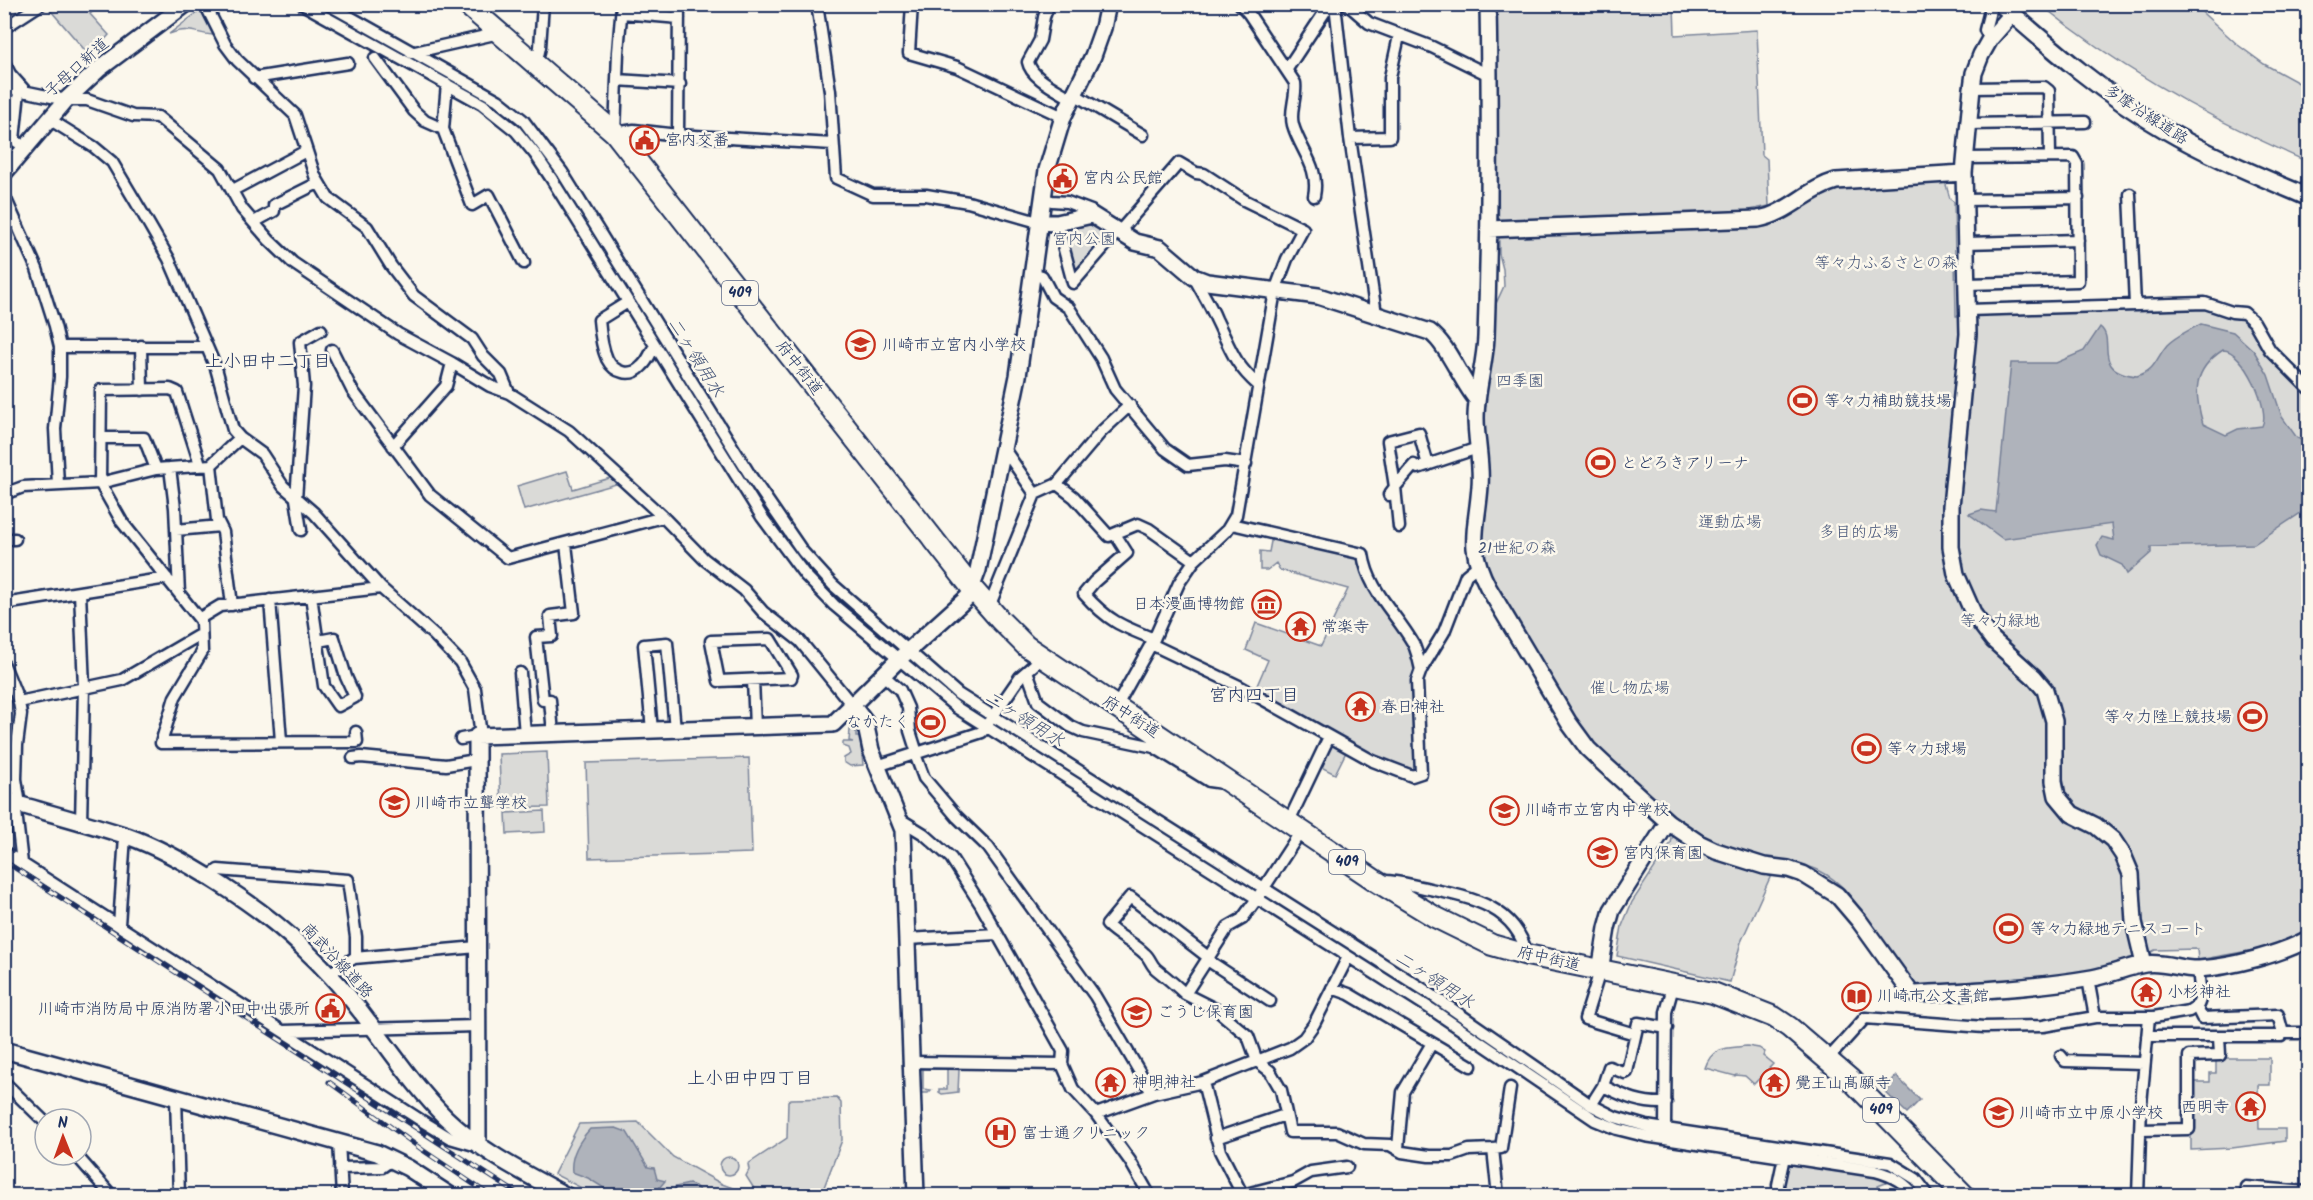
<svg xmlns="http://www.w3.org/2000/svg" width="2313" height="1200" viewBox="0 0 2313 1200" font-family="Kalam,'Klee One',sans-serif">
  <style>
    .green { fill: #dadad7; stroke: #7a849a; stroke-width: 1.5 }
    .water { fill: #afb3bb; stroke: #747e96; stroke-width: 1.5; fill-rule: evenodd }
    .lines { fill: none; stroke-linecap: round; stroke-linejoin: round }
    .river { stroke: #afb3bb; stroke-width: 16 }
    .street-casing { stroke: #1b2f5e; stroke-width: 15 }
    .secondary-casing { stroke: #1b2f5e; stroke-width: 20 }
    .primary-casing { stroke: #1b2f5e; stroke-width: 21 }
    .highway-casing { stroke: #1b2f5e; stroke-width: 24 }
    .street { stroke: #fbf7ec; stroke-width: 10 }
    .secondary { stroke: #fbf7ec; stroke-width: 15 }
    .primary { stroke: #fbf7ec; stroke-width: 16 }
    .highway { stroke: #fbf7ec; stroke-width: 20 }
    .rail-casing { stroke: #1b2f5e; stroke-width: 5 }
    .rail { stroke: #fbf7ec; stroke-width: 3; stroke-dasharray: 9; stroke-linecap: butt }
    .labels { text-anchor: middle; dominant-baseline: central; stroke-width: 5; stroke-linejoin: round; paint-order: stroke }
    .shield { fill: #fbf7ec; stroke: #5e6b89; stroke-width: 1.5 }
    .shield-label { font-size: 15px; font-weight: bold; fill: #1b2f5e }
    .street-label { font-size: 16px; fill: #1b2f5e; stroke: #fbf7ec }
    .poi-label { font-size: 16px; fill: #1b2f5e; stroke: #fbf7ec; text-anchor: start }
    .park-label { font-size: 16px; fill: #415176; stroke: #fbf7ec }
    .water-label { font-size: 18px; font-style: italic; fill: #47577a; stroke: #fbf7ec }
    .neighbourhood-label { font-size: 18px; fill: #1b2f5e; stroke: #fbf7ec }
  </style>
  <rect width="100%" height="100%" fill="#fbf7ec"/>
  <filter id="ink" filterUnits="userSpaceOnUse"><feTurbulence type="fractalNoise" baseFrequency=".0167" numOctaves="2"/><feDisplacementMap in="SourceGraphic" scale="12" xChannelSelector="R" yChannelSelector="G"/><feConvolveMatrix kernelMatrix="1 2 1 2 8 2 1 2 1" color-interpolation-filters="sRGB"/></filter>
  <g filter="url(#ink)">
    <!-- green -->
    <path class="green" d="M45 4 100 5 90 14 109 35 90 56Z
      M1496 5H1674L1675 35 1757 30 1762 155 1767 159 1769 206 1749 210 1748 223 1831 188 1945 181 1950 199 1954 202 1956 316 2141 309H2209L2245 319 2274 361 2308 394V929L2276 946 2198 960 2197 949 2155 950 2134 961 2102 971 1960 986H1915C1902 969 1888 952 1876 934 1859 908 1847 884 1818 870 1806 864 1790 864 1777 862L1741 942 1730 982 1617 956 1622 926 1632 902 1671 843 1677 819 1593 746 1571 717 1500 590 1491 581 1481 554V425L1489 375 1493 310 1504 286 1503 269 1499 254Z
      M2041 5H2194L2238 45 2264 64 2308 88V162C2212 120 2123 71 2041 5Z
      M198 12H203L213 35C194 34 191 26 169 34Z
      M1092 215 1118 231 1073 283 1057 223Z
      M567 471 573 489 613 477 620 483 524 510 517 486Z
      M1272 536 1361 556 1411 646 1418 670V770L1412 772 1376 759 1255 690 1268 660 1246 650 1256 623 1321 646 1348 589 1280 570 1276 563 1267 570H1260V551L1269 552Z
      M850 730H856V737H860L863 765 850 766 844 762V758L851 754 849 748 843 746V742H853L849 741Z
      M1330 741 1347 750 1335 774 1319 766Z
      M547 752 549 807 501 808 499 754Z
      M749 758 752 853 589 858 586 763Z
      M544 811 545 832 507 834 506 813Z
      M1747 1046 1759 1048 1765 1052 1763 1056 1773 1064 1754 1084 1745 1076 1736 1075 1735 1076 1705 1068C1712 1046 1727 1048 1747 1046Z
      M2216 1058H2270V1085H2258L2259 1129H2285V1141L2232 1148 2191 1150V1082H2210V1073H2216Z
      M925 1065H954L959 1070 958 1092 942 1094 939 1092V1089H947V1069H923V1089L931 1090 928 1093H920V1088L917 1085 916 1074Z
      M837 1098 841 1103 842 1140 821 1195H758L746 1176 749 1170 748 1164 787 1138 788 1101 791 1099Z
      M638 1122 673 1157 722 1184 738 1190 744 1195H595L554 1174 579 1124Z
      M720 1166a9 9 0 1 1 18 0a9 9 0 1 1-18 0Z
      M1787 1163 1879 1177 1891 1181 1878 1186 1881 1195H1782L1785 1164Z"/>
    <!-- water -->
    <path class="water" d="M2201 324 2233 332 2254 351 2268 375 2282 417 2297 438 2308 443V508L2254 544 2151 547V553L2127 574 2122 565 2101 555 2097 545 2102 537 2114 540 2112 524 2003 539 1969 514 1981 510 1996 512 2011 363H2056L2084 351 2100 327C2117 340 2090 371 2137 376 2157 369 2155 359 2167 345 2176 336 2189 330 2201 324ZM2223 350C2244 350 2271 410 2262 426L2238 429 2226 435 2203 424C2194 393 2192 370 2223 350Z
      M1896 1076 1920 1100 1907 1113 1883 1090Z
      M616 1128 627 1132 648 1167 654 1168 657 1179 665 1181 659 1188V1195H615L588 1178 572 1172C570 1155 579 1141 590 1129Z
      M689 1184 695 1186 700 1191 698 1195 692 1193 676 1195 675 1187Z"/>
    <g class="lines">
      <!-- river -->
      <path class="river" d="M391 48 487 99 518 124 539 149 771 519 792 548 824 586 909 662 961 703 1061 768
        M1326 936 1494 1044
        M1574 1100 1611 1121 1631 1128
        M1861 1164C1887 1167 1906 1174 1922 1196"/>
      <defs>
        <path id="street" d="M205 4 225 44 237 60 295 115 315 176 328 198 367 227 391 266 414 296 472 339 483 356 501 374 509 393 569 431 663 517 704 559 744 590 763 612 800 641 852 705
          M302 4 482 104 516 131 535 154 551 178 762 517 805 575 834 605 957 708 1431 1009 1595 1120 1617 1129 1645 1136 1875 1171C1891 1175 1905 1182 1915 1196
          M327 4 498 100 523 120 562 172 750 475 803 552 833 585 958 694 1426 991 1591 1105 1615 1117 1646 1126 1890 1163 1916 1179 1929 1196
          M622 4 618 52 615 133 634 130 678 135 833 144
          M817 4 830 91 836 178 873 195H926L968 202 1038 222
          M912 4 909 53 957 67 1063 117
          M1049 4 1044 17 1040 40 1028 62C1031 78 1058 90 1072 99
          M1240 4 1249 14 1295 83C1297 97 1289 111 1293 125 1300 150 1320 167 1314 196
          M1335 4 1350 138 1376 314
          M1347 4 1369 23 1432 47 1489 75
          M1989 4 1991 7 1985 30 1990 39
          M622 13 679 18
          M4 28 41 4
          M411 53 499 33
          M375 58 414 111 425 121 443 129 472 205 489 195 524 263
          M4 62 10 74 26 92
          M536 65 540 47 543 4
          M1287 69 1330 4
          M254 78 348 63
          M617 80 680 84
          M4 87 66 100H87L133 116 158 117 220 169 242 209 269 240 293 263 398 334 452 363 490 386 509 393
          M1972 88 2044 87 2049 91 2050 157
          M19 91 14 140 25 147
          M1074 94 1143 135
          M49 119 94 147 112 162 143 214 169 259 207 347 216 368 233 430 240 438 262 454 283 486 314 513 381 588 435 636 460 662 475 689 481 736
          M1969 124 2085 122
          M443 129 447 84
          M678 135 679 4
          M1350 138 1390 137V77L1399 36
          M1966 158 2073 157 2077 164 2078 281 1967 284
          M233 190 306 151
          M2130 194 2135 305
          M4 195 37 269 55 326 60 347V377L55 429 58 484
          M1042 198 1052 201 1067 202 1091 211 1092 215
          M1965 200 2078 198
          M254 222 274 211V205L318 183
          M1057 223 1073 283 1118 231
          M1966 243 2078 240
          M1032 273 1042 276 1053 297 1069 308 1101 358 1115 389 1165 449 1188 465 1225 461 1246 464
          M1194 277C1201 291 1210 304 1216 319 1230 347 1233 363 1258 385
          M628 302 599 320C600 332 602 348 607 359 614 373 631 378 642 366 648 361 651 352 655 345
          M1968 310 2205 303 2232 312 2244 313 2254 322 2270 350 2308 388
          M141 346 142 390
          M60 347H207
          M332 350 352 390 430 495 508 558 663 517
          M102 438H144L156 469
          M393 446 446 386 452 363
          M1004 449 1035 494
          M200 464 177 392 170 389 101 390 100 483 122 522 201 621 202 652 175 697 161 743 357 742 356 732
          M211 465 217 520 223 532 232 605
          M1428 465 1419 433 1388 441 1395 487 1414 465 1418 468 1478 448
          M170 468 175 508 179 593
          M1057 484 1074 497 1109 536 1138 524 1149 529 1194 561
          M4 494 23 487 100 483 156 469 211 465 240 438
          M1389 495 1395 487 1399 527
          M1232 524 1363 554C1368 590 1395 612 1413 643 1417 651 1419 661 1421 670
          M176 530 220 526
          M301 530 296 499 304 386 300 342 321 330
          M1115 534 1127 553 1094 582 1084 594C1108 621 1121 626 1154 639
          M4 539H15
          M80 592 84 687 81 823
          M311 596 324 686 338 706 355 697 346 677 334 638 318 641
          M270 600 281 741
          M4 604 167 578
          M989 607 1035 494 1057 484 1101 432 1130 405
          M200 618 220 606 381 588
          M770 639 792 675 791 678 719 681 711 641Z
          M1151 644 1239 686 1373 761 1412 776 1421 773 1417 681 1421 670 1444 632 1466 575 1477 566
          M4 665 19 702 21 714 17 745 16 779 20 805
          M1027 671 1038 702 1070 726 1083 732 1154 747 1209 781 1223 783
          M520 673 525 734
          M883 675 900 690 908 708 910 731 917 753
          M753 680 755 727
          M19 702 122 680 201 634
          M1116 707 1154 639 1179 583 1194 561 1227 530 1236 515 1275 291 1287 259 1303 229 1244 200 1204 174 1196 173 1179 163 1119 232
          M652 730 644 645 667 643 675 729
          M553 733 550 700H543L536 637 552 636 550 616 574 613 566 544
          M461 739 477 736
          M915 754 924 778 957 817 988 847 1095 996 1152 1093
          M353 758 361 757 446 765 476 760
          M877 766 982 732 1020 677 1042 658
          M15 803 22 863
          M898 818 924 834 951 858 981 905 1063 1051 1062 1064 1073 1089 1096 1114 1130 1161 1150 1196
          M1288 823 1329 737
          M1301 831 1256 900 1242 919 1228 927 1185 994 1217 1010 1248 1036 1257 1061 1270 1071 1281 1090 1290 1132H1337L1364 1144 1390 1145 1402 1152 1429 1156H1452L1469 1150 1493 1149
          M4 852 422 1121 450 1138 474 1145
          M208 878 218 870 348 880 356 937V958
          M1384 881C1399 881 1414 886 1430 889 1473 898 1516 907 1527 955
          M119 925 125 836
          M907 939 997 934
          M1600 971 1585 1019 1635 1034
          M329 974 354 958 477 947
          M2088 979 2095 1017
          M1332 988 1349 994 1432 1043 1403 1092 1398 1148
          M1185 994C1176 985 1166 977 1156 969 1151 965 1150 958 1145 954 1133 942 1119 937 1107 925L1130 897 1208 957 1212 963 1270 1001
          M2196 1006 2202 1018 2278 1015 2283 1033H2308
          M283 1031 477 1026
          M2147 1036H2281L2283 1033
          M1432 1043 1471 1066
          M2061 1056 2065 1061 2144 1063
          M1828 1059 1865 1018 1984 1027 2043 1026 2095 1017H2154L2189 1011 2198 1005 2201 997 2198 969
          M911 1062 1062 1064
          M4 1082 45 1122
          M1203 1082 1220 1151 1243 1196
          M1603 1086C1626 1097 1640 1104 1666 1103
          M176 1097 179 1196
          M1591 1105 1603 1086 1609 1067 1625 1073 1627 1072 1638 1023 1667 1028
          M1096 1114 1154 1093 1203 1082 1290 1048 1304 1038 1314 1024 1348 957
          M1665 1128 1666 1012 1673 987
          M2140 1130 2189 1129V1056L2220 1055 2219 1037
          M1216 1138 1285 1115
          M339 1142 342 1196
          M76 1155 112 1196
          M340 1168 382 1167 392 1160
          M2246 1187 2308 1192
          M1242 1195 1293 1182 1311 1172 1347 1167
          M1498 1196 1493 1149 1501 1148 1510 1088
          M1779 1196 1778 1185 1785 1152
          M2138 1196 2141 1104 2149 1017"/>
        <path id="secondary" d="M1488 4C1490 115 1490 226 1486 337 1485 364 1476 391 1476 418 1476 441 1482 464 1480 486 1477 530 1466 545 1488 587L1569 723 1588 749 1605 765 1668 822 1699 843 1716 851 1764 866 1788 869 1803 874 1837 895 1860 922 1911 993 1915 994C1974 991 2034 988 2092 978 2110 975 2127 967 2145 964 2164 961 2181 970 2199 969 2230 967 2282 954 2308 939
          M2012 14 1990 39 1981 55 1974 73 1972 88 1964 173 1968 334 1951 506V547L1956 574 1974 615 1993 640 2034 677 2045 690 2054 721V781L2057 796 2072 814 2096 826 2113 840 2123 855 2131 874 2134 922 2144 964
          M4 173 66 100 99 69 186 4
          M1038 222 1057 223 1092 215 1135 242 1160 248 1194 277 1207 282 1318 296 1430 332C1448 345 1461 381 1477 400
          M1489 229 1758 219C1788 214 1807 189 1836 181L1964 173
          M852 705 865 722 871 750 903 830 916 1196
          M4 800C45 812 87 823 127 836 181 855 261 907 302 947 329 972 353 1000 374 1029 397 1059 418 1090 445 1117 481 1152 524 1173 567 1196
          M1600 971 1607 928 1612 910 1668 822
          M4 1050 377 1153 408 1168 451 1196
          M478 1145 477 736 833 724 898 660 968 597 978 570 1018 376 1047 170 1063 117 1093 56 1103 28 1108 4"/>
        <path id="primary" d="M2001 4C2052 49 2105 95 2164 129 2210 156 2259 176 2308 197"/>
        <path id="highway" d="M466 4 615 133 971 587 1000 620 1026 646 1376 881 1435 917 1492 945 1527 955 1713 993 1774 1017 1789 1027 1850 1079 1965 1196"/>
      </defs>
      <!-- street casing -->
      <use href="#street" class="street-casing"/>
      <!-- secondary casing -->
      <use href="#secondary" class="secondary-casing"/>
      <!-- primary casing -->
      <use href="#primary" class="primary-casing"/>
      <!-- highway casing -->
      <use href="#highway" class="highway-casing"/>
      <!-- street -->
      <use href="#street" class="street"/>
      <!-- secondary -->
      <use href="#secondary" class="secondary"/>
      <!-- primary -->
      <use href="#primary" class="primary"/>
      <!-- highway -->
      <use href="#highway" class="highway"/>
      <defs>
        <path id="rail" d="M4 861 521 1196
          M329 1082 424 1151 491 1196"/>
      </defs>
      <!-- rail casing -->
      <use href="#rail" class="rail-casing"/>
      <!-- rail -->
      <use href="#rail" class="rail"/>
    </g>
  </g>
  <!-- icons -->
  <defs>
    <symbol id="civic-ring" viewBox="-11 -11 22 22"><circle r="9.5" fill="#fbf7ec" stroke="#c8321e" stroke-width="1.5"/><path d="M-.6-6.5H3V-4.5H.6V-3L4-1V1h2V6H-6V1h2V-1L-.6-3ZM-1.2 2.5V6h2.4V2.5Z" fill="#c8321e"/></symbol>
    <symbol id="school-ring" viewBox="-11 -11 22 22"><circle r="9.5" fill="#fbf7ec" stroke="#c8321e" stroke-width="1.5"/><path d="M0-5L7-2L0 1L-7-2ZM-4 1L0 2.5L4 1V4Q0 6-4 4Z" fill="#c8321e"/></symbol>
    <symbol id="stadium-ring" viewBox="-11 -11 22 22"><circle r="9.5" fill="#fbf7ec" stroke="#c8321e" stroke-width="1.5"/><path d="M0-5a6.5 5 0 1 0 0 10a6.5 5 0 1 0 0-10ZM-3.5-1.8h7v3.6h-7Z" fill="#c8321e"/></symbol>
    <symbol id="museum-ring" viewBox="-11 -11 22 22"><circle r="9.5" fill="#fbf7ec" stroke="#c8321e" stroke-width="1.5"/><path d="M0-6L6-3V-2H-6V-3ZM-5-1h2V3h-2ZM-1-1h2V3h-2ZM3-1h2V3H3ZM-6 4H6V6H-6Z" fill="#c8321e"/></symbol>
    <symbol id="temple-ring" viewBox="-11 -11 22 22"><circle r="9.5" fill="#fbf7ec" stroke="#c8321e" stroke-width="1.5"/><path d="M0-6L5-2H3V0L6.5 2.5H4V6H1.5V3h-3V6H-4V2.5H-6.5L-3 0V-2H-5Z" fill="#c8321e"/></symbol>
    <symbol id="library-ring" viewBox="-11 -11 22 22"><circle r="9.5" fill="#fbf7ec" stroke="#c8321e" stroke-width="1.5"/><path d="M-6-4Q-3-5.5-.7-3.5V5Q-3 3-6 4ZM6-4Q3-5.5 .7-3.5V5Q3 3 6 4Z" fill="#c8321e"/></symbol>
    <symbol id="hospital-ring" viewBox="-11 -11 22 22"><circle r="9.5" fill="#fbf7ec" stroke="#c8321e" stroke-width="1.5"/><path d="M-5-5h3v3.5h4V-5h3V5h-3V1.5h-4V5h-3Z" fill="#c8321e"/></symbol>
  </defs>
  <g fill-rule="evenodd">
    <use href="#civic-ring" x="628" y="124" width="33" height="33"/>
    <use href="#civic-ring" x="1046" y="162" width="33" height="33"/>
    <use href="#school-ring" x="844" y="328" width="33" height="33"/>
    <use href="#stadium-ring" x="1786" y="384" width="33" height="33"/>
    <use href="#stadium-ring" x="1584" y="446" width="33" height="33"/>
    <use href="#museum-ring" x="1250" y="588" width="33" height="33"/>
    <use href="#temple-ring" x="1284" y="610" width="33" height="33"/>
    <use href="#temple-ring" x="1344" y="690" width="33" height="33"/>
    <use href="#stadium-ring" x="2236" y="700" width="33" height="33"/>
    <use href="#stadium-ring" x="914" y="706" width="33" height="33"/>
    <use href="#stadium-ring" x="1850" y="732" width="33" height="33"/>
    <use href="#school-ring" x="378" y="786" width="33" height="33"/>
    <use href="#school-ring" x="1488" y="794" width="33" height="33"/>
    <use href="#school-ring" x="1586" y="836" width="33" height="33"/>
    <use href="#stadium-ring" x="1992" y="912" width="33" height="33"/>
    <use href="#temple-ring" x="2130" y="976" width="33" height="33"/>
    <use href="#library-ring" x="1840" y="980" width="33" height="33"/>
    <use href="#civic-ring" x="314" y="992" width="33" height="33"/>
    <use href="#school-ring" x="1120" y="996" width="33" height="33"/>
    <use href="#temple-ring" x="1094" y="1066" width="33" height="33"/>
    <use href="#temple-ring" x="1758" y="1066" width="33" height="33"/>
    <use href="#temple-ring" x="2234" y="1090" width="33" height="33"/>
    <use href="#school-ring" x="1982" y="1096" width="33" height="33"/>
    <use href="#hospital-ring" x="984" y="1116" width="33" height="33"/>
  </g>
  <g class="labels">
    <!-- shield labels -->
    <g class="shield">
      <rect x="722" y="281" width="36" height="24" rx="4.5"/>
      <rect x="1329" y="850" width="36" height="24" rx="4.5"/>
      <rect x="1863" y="1098" width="36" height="24" rx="4.5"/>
    </g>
    <g class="shield-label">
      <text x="740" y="293">409</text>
      <text x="1347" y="862">409</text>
      <text x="1881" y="1110">409</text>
    </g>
    <!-- street labels -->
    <g class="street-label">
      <text transform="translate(77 68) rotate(-42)">子母口新道</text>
      <text transform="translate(2146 115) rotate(33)">多摩沿線道路</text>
      <text transform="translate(799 368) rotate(52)">府中街道</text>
      <text transform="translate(1131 717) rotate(33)">府中街道</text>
      <text transform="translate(1549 959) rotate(13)">府中街道</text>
      <text transform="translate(337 961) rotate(47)">南武沿線道路</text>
    </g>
    <!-- poi labels -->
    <g class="poi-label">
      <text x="665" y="140">宮内交番</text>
      <text x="1083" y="178">宮内公民館</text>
      <text x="882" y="345">川崎市立宮内小学校</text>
      <text x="1824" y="401">等々力補助競技場</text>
      <text x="1621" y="463">とどろきアリーナ</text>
      <text x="1245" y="604" text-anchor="end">日本漫画博物館</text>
      <text x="1321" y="627">常楽寺</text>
      <text x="1381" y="707">春日神社</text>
      <text x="2232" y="717" text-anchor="end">等々力陸上競技場</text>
      <text x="910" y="722" text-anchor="end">なかたく</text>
      <text x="1887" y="749">等々力球場</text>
      <text x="415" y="803">川崎市立聾学校</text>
      <text x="1525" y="810">川崎市立宮内中学校</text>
      <text x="1623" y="853">宮内保育園</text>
      <text x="2030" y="929">等々力緑地テニスコート</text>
      <text x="2167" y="992">小杉神社</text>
      <text x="1877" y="996">川崎市公文書館</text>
      <text x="310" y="1009" text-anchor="end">川崎市消防局中原消防署小田中出張所</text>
      <text x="1157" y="1012">ごうじ保育園</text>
      <text x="1132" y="1082">神明神社</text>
      <text x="1795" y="1083">覺王山髙願寺</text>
      <text x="2229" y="1107" text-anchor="end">西明寺</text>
      <text x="2019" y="1113">川崎市立中原小学校</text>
      <text x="1022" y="1133">富士通クリニック</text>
    </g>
    <!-- park labels -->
    <g class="park-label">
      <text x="1084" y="239">宮内公園</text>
      <text x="1886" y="263">等々力ふるさとの森</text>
      <text x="1520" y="381">四季園</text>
      <text x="1730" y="522">運動広場</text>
      <text x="1859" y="532">多目的広場</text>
      <text x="1517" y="548">21世紀の森</text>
      <text x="2000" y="621">等々力緑地</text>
      <text x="1630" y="688">催し物広場</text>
    </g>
    <!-- water labels -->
    <g class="water-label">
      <text transform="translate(695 358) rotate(58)">二ヶ領用水</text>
      <text transform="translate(1024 720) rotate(32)">二ヶ領用水</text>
      <text transform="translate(1434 981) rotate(33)">二ヶ領用水</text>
    </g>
    <!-- neighbourhood labels -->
    <g class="neighbourhood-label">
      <text x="268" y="362">上小田中二丁目</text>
      <text x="1254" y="696">宮内四丁目</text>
      <text x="750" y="1079">上小田中四丁目</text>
    </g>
  </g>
  <!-- margin -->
  <rect width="2313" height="1200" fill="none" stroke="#fbf7ec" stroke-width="24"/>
  <rect x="12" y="12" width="2289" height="1176" fill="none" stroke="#1b2f5e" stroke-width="2" filter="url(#ink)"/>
  <!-- north arrow -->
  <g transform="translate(63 1137) rotate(359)"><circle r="28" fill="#fbf7ec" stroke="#a1a7b3" stroke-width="1.5"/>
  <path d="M0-4.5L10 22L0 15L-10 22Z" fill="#c8321e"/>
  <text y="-9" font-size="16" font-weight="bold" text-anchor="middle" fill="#1b2f5e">N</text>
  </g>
</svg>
